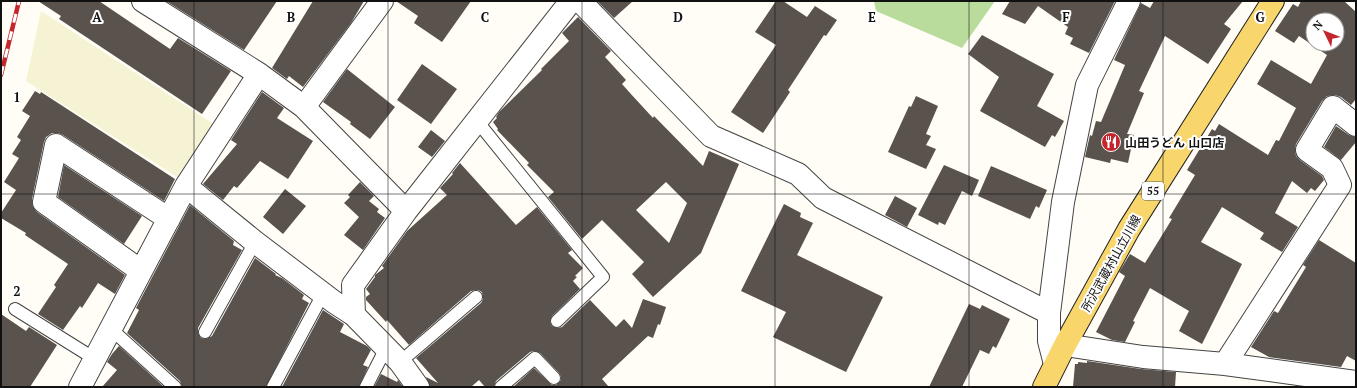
<svg xmlns="http://www.w3.org/2000/svg" width="1357" height="388" viewBox="0 0 1357 388" font-family="'PT Serif','Noto Sans JP',serif">
  <style>
    .farmland { fill: #f6f3d4 }
    .forest { fill: #b9dc9c }
    .building { fill: #5a524d; fill-rule: evenodd }
    .lines { fill: none; stroke-linecap: round; stroke-linejoin: round }
    .service-casing { stroke: #444; stroke-width: 14 }
    .minor-casing { stroke: #444; stroke-width: 24 }
    .primary-casing { stroke: #222; stroke-width: 24 }
    .service { stroke: #fff; stroke-width: 12 }
    .minor { stroke: #fff; stroke-width: 22 }
    .primary { stroke: #f9d66b; stroke-width: 22 }
    .rail-casing { stroke: #c4262e; stroke-width: 4.5 }
    .rail { stroke: #fff; stroke-width: 3; stroke-dasharray: 9; stroke-linecap: butt }
    .grid { fill: none; stroke: #111; stroke-width: 1; stroke-opacity: 0.55 }
    .labels { text-anchor: middle; dominant-baseline: central; stroke-width: 4; stroke-linejoin: round; paint-order: stroke }
    .shield { fill: #fff; stroke: #585858; stroke-width: 1 }
    .shield-label { font-size: 11px; font-weight: bold; fill: #111 }
    .poi-label { font-size: 12px; font-weight: bold; fill: #111; stroke: #fff; text-anchor: start }
    .street-label { font-size: 12px; fill: #111; stroke: #fff }
    .grid-label { font-size: 13px; text-anchor: middle; font-weight: bold; fill: #111; stroke: #fff; stroke-width: 4; stroke-linejoin: round; paint-order: stroke }
  </style>
  <rect width="100%" height="100%" fill="#fffdf5"/>
  <!-- farmland -->
  <path class="farmland" d="M41 11 215 125 182 180 26 81Z"/>
  <!-- forest -->
  <path class="forest" d="M874 1H995L962 48 876 11Z"/>
  <!-- building -->
  <path class="building" d="M38 1H99L170 49 178 38 231 71 202 114 59 19 61 16Z
    M166 1H277L244 50Z
    M313 1H364L351 23 303 87 289 76 287 79 272 68Z
    M396 1H471L442 42 414 23 418 16Z
    M597 1H633L614 18Z
    M776 1H783L807 17 815 6 837 20 826 36 824 35 788 90 790 92 763 133 731 112 776 45 755 32Z
    M1010 1H1115L1089 53 1070 44 1073 38 1065 34 1068 27 1038 6 1025 24 1002 14Z
    M1154 1H1243L1224 24 1231 29 1208 64 1165 36 1139 91 1144 93 1127 134 1134 135 1128 163 1111 159 1110 163 1085 157 1090 135 1092 136 1096 121 1101 122 1125 65 1114 60 1141 3 1150 8Z
    M1301 1H1344L1356 12V99L1351 105 1341 97 1335 95 1327 96 1322 101 1296 144 1295 150 1296 156 1300 160 1322 176 1324 180 1315 191 1311 188 1307 193 1292 181 1275 213 1298 227 1282 252 1260 239 1264 233 1222 207 1201 242 1242 264 1202 344 1179 331 1189 311 1150 288 1133 321 1135 322 1125 342 1112 340 1096 332 1125 276 1119 272 1130 254 1145 263 1172 219 1169 218 1195 175 1187 170 1212 129 1215 131 1219 124 1268 155 1276 140 1279 141 1296 108 1257 84 1271 60 1311 84 1327 55 1299 36 1294 43 1275 31 1293 4 1298 7ZM1313 20H1337V44H1313Z
    M578 17 611 51 605 57 626 80 622 84 630 93 653 118 654 116 703 166 709 151 739 164 701 253 653 297 632 274 644 262 602 220 582 239 548 197 554 192 527 165 529 163 497 130 498 129 493 122 497 118 496 117 499 112 542 70 541 69 569 41 562 33ZM666 182 687 203 669 243 636 210Z
    M982 35 1054 74 1037 106 1064 121 1055 137 1052 135 1045 147 980 111 999 77 968 54Z
    M422 64 457 89 431 124 397 100Z
    M347 69 395 107 370 139 350 124 351 122 323 102Z
    M35 91 40 94 41 92 175 179 164 201 63 135 58 133H52L46 137 44 142 32 199 33 207 37 212 125 275 115 294 98 283 82 308 80 306 63 330 38 314 56 287 54 285 68 264 25 235 26 233 1 218V213L16 190 4 182 19 158 12 154 21 140 17 137 30 116 22 111Z
    M262 92 284 108 277 118 313 141 288 179 260 161 237 188 234 186 223 200 203 184 237 144 231 140Z
    M916 96 938 106 926 134 931 136 926 145 936 149 926 169 888 152 909 106 911 107Z
    M1336 126 1349 135 1356 137V142L1341 160 1324 147Z
    M431 130 445 141 432 157 418 147Z
    M460 163 516 225 537 207 572 250 568 253 583 268 575 276 577 277 573 281 580 289 552 316 550 322 552 326 558 328 562 327 590 300 616 327 624 319 632 328 643 299 666 307 660 325 658 324 653 338 648 336 602 379 609 387H513L534 368 552 385H556L561 380V377L559 373 540 353 534 351 530 352 496 381 494 387H485L479 380 471 387H430L426 377 438 383 416 358 481 303 483 299 482 292 478 290 471 291 409 345 387 320 386 322 366 300V297L370 294 366 289 375 277V275L384 268 382 266 407 231 447 195 440 188 453 174 452 173Z
    M64 165 142 216 124 244 58 197Z
    M944 165 979 180 972 196 962 191 945 225 939 222 938 225 918 215Z
    M991 166 1047 190 1039 208 1036 206 1030 219 978 196Z
    M360 182 374 196 369 201 379 209 377 212 385 218 363 250 344 235 359 217 344 203 350 197 348 195Z
    M285 189 306 206 283 234 263 217Z
    M895 196 917 208 907 227 885 215Z
    M784 204 801 213 800 217 813 223 797 255 883 297 846 372 773 337 786 312 741 291Z
    M190 205 234 241 233 245 242 250 198 328V333L201 338 206 339 212 336 255 258 276 274 275 275 282 278 304 295 302 299 309 303 266 387H182L180 381 127 333 139 310 136 308Z
    M1319 240 1356 263V361L1347 356 1341 367 1269 357 1251 347 1274 311 1278 313 1306 267 1303 265Z
    M969 304 980 309 982 305 1010 319 996 348 993 346 989 354 980 350 962 387H929Z
    M323 310 344 324 340 332 367 346 371 350 363 365 368 367 359 387H282Z
    M1 314 26 331 29 327 57 345 30 387H1Z
    M119 346 164 387H102L117 370 107 362 112 354Z
    M1087 361 1141 369 1176 372 1175 387H1073L1075 364H1078V362L1087 363Z
    M381 374 397 382 398 380 403 387H374Z"/>
  <g class="lines">
    <defs>
      <path id="service" d="M477 121 603 277 557 321
        M15 309 95 359
        M111 329 175 387
        M205 332 255 242
        M400 362 476 297
        M273 387 323 294
        M366 387 386 348
        M501 387 535 358 554 378"/>
      <path id="minor" d="M143 1 259 74 304 107 406 211 353 285 354 315 400 362 418 387
        M580 1 711 136 798 174 823 198 1049 313
        M304 107 382 1
        M186 186 255 242 334 302 354 315
        M406 211 571 1
        M141 271 44 202 56 145 169 219
        M1065 345 1143 357 1225 364 1356 382
        M1055 364 1049 341V313L1063 202 1087 85 1129 1
        M1225 364 1340 185 1332 168 1307 150 1333 107 1356 125
        M80 387 186 186 259 74"/>
      <path id="primary" d="M1044 387 1065 345 1129 229 1273 1"/>
    </defs>
    <!-- service casing -->
    <use href="#service" class="service-casing"/>
    <!-- minor casing -->
    <use href="#minor" class="minor-casing"/>
    <!-- primary casing -->
    <use href="#primary" class="primary-casing"/>
    <!-- service -->
    <use href="#service" class="service"/>
    <!-- minor -->
    <use href="#minor" class="minor"/>
    <!-- primary -->
    <use href="#primary" class="primary"/>
    <defs>
      <path id="rail" d="M1 75 19 1"/>
    </defs>
    <!-- rail casing -->
    <use href="#rail" class="rail-casing"/>
    <!-- rail -->
    <use href="#rail" class="rail"/>
  </g>
  <!-- grid -->
  <path class="grid" d="M194 1V387M388 1V387M582 1V387M775 1V387M969 1V387M1163 1V387M1 194H1356"/>
  <!-- icons -->
  <defs>
    <symbol id="restaurant-disc" viewBox="-11 -11 22 22"><circle r="9.5" fill="#c4262e" stroke="#fff"/><path d="M-5-6h1v4h1v-4h1v4h1v-4h1v5L-1.5 .5V6h-2V.5L-5-1ZM5-6V6H3V1.5H1.5Q1.5-4 5-6Z" fill="#fff"/></symbol>
  </defs>
  <g fill-rule="evenodd">
    <use href="#restaurant-disc" x="1100" y="131" width="22" height="22"/>
  </g>
  <g class="labels">
    <!-- shield labels -->
    <rect class="shield" x="1142" y="182" width="22" height="18" rx="3"/>
    <g class="shield-label">
      <text x="1153" y="191">55</text>
    </g>
    <!-- poi labels -->
    <g class="poi-label">
      <text x="1125" y="142">山田うどん 山口店</text>
    </g>
    <!-- street labels -->
    <g class="street-label">
      <text transform="translate(1111 263) rotate(-61)">所沢武蔵村山立川線</text>
    </g>
  </g>
  <g class="grid-label">
    <text x="97" y="22">A</text>
    <text x="291" y="22">B</text>
    <text x="485" y="22">C</text>
    <text x="678" y="22">D</text>
    <text x="872" y="22">E</text>
    <text x="1066" y="22">F</text>
    <text x="1260" y="22">G</text>
    <text x="17" y="102">1</text>
    <text x="17" y="296">2</text>
  </g>
  <!-- border -->
  <rect width="1357" height="388" fill="none" stroke="#111111" stroke-width="4"/>
  <!-- north arrow -->
  <g transform="translate(1325 32) rotate(313)"><circle r="19" fill="#ffffff" stroke="#a0a0a0"/>
  <path d="M0-3L7 15L0 10L-7 15Z" fill="#c4262e"/>
  <text y="-6" font-size="11" font-weight="bold" text-anchor="middle" fill="#111111">N</text>
  </g>
</svg>
